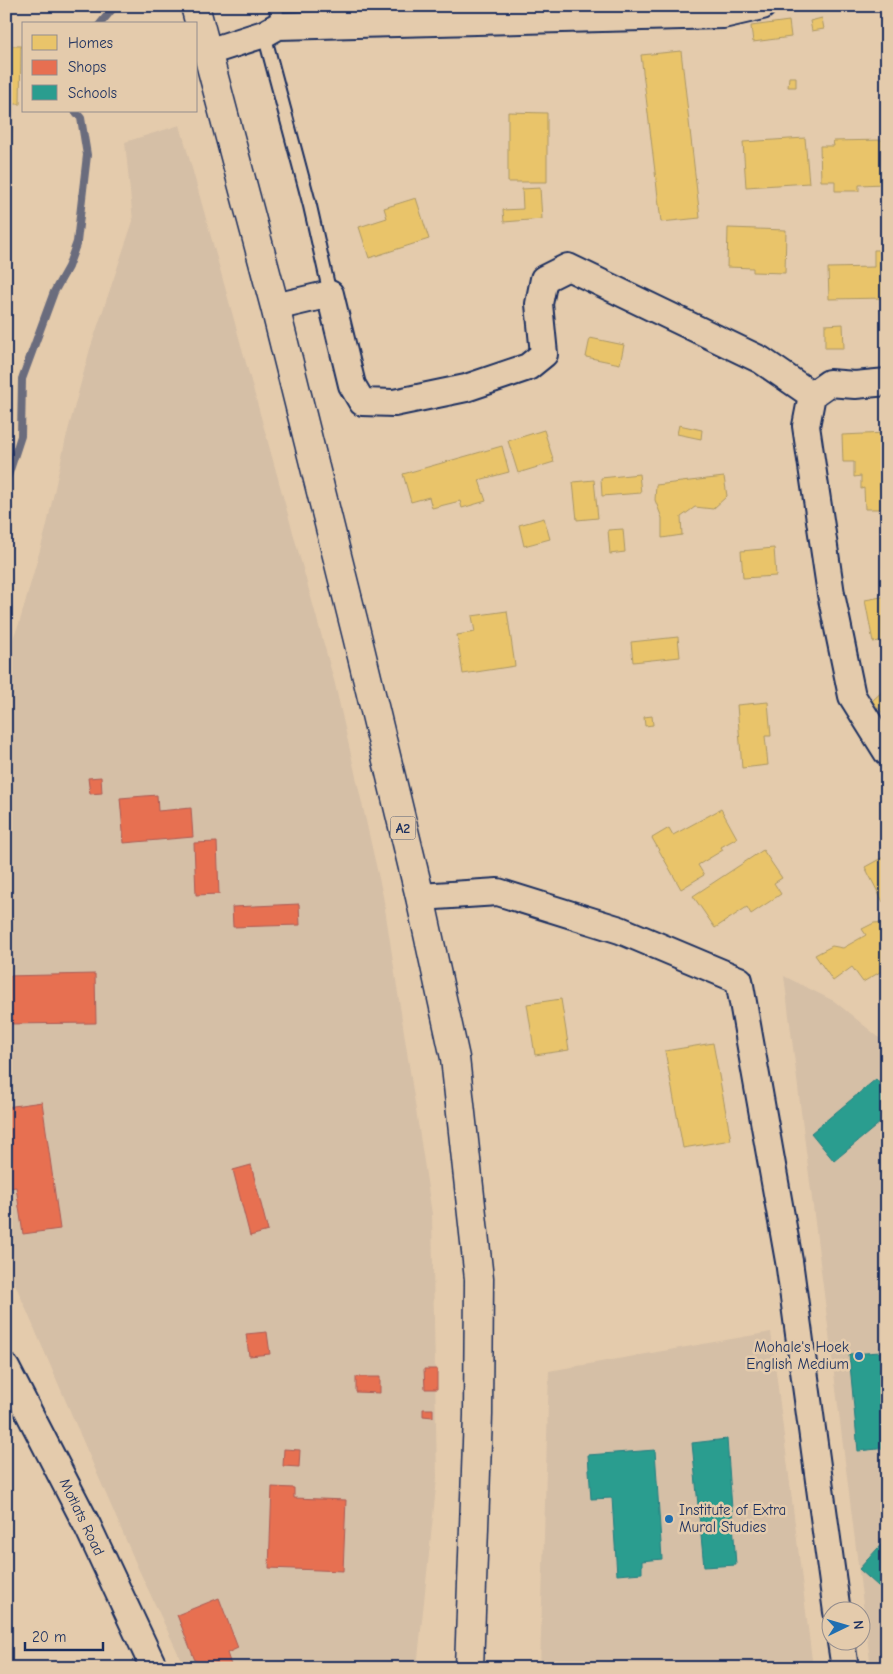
<svg xmlns="http://www.w3.org/2000/svg" width="893" height="1674" viewBox="0 0 893 1674" font-family="'Comic Neue',sans-serif">
  <style>
    .built { fill: #d5bfa6 }
    .homes { fill: #e9c46a; stroke: #ab9766 }
    .shops { fill: #e76f51; stroke: #aa5c55 }
    .schools { fill: #2a9d8f; stroke: #267c80 }
    .lines { fill: none; stroke-linecap: round; stroke-linejoin: round }
    .stream { stroke: #6b6c7d; stroke-width: 8 }
    .service-casing { stroke: #1b2f5e; stroke-width: 16 }
    .minor-casing { stroke: #1b2f5e; stroke-width: 30 }
    .primary-casing { stroke: #1b2f5e; stroke-width: 31 }
    .service { stroke: #e4cbac; stroke-width: 12 }
    .minor { stroke: #e4cbac; stroke-width: 26 }
    .primary { stroke: #e4cbac; stroke-width: 28 }
    .poi-dot { fill: #1f6fb2; stroke: #e4cbac; stroke-width: 2 }
    .labels { text-anchor: middle; dominant-baseline: central; stroke-width: 5; stroke-linejoin: round; paint-order: stroke }
    .shield { fill: #e4cbac; stroke: #575e75; stroke-width: 1 }
    .shield-label { font-size: 14px; font-weight: bold; fill: #1b2f5e }
    .poi-label { font-size: 15px; fill: #1b2f5e; stroke: #e4cbac; text-anchor: end }
    .street-label { font-size: 15px; fill: #1b2f5e; stroke: #e4cbac }
  </style>
  <rect width="100%" height="100%" fill="#e4cbac"/>
  <filter id="ink" filterUnits="userSpaceOnUse"><feTurbulence type="fractalNoise" baseFrequency=".02" numOctaves="2"/><feDisplacementMap in="SourceGraphic" scale="10" xChannelSelector="R" yChannelSelector="G"/><feConvolveMatrix kernelMatrix="1 2 1 2 8 2 1 2 1" color-interpolation-filters="sRGB"/></filter>
  <g filter="url(#ink)">
    <!-- built -->
    <path class="built" d="M180 125 335 684 383 896 432 1214 437 1478 417 1668H185L138 1568 6 1263V654L19 624 46 529 66 438 90 349 133 221 125 142Z
      M784 976 834 1001 887 1044V1668H871Z
      M771 1332 813 1668H540L549 1371Z"/>
    <!-- homes -->
    <path class="homes" d="M822 18 824 29 812 31 810 21Z
      M789 21 791 37 753 42 751 26Z
      M6 46H21L20 104H13L12 150H6Z
      M681 51 700 218 661 222 641 55Z
      M789 77H796V87H788Z
      M508 112 547 113V182H508Z
      M805 138 809 183 746 187 743 142Z
      M883 140 884 184 859 185V191H835V181H821L820 146H834L833 141Z
      M6 180H10L9 201H6Z
      M540 188 542 219 504 222 503 210 523 209 522 189Z
      M416 198 429 239 369 258 359 227 387 218 384 208Z
      M728 228 786 230 785 273 753 272V268L727 267Z
      M874 250H887V298L829 299 828 268 874 267Z
      M843 324 844 348H825V325Z
      M590 338 624 345 620 364 586 357Z
      M679 425 702 430 701 439 677 434Z
      M544 430 554 462 518 473 508 441Z
      M887 433V509H865L864 488 861 489V476L854 477V462H843L842 435Z
      M502 446 509 472 479 480 486 501 462 508 460 501 432 508 429 497 411 502 403 474Z
      M639 474 641 493 602 496 601 478Z
      M724 477 727 496 713 509 695 507 681 517 682 535 662 538V518L655 500 656 485Z
      M594 480 598 518 577 520 573 482Z
      M544 518 550 539 524 546 519 525Z
      M623 529 625 552 610 554 608 530Z
      M774 548 776 576 743 578 741 551Z
      M883 551H887V567H883Z
      M887 596V640L873 642 865 600Z
      M507 611 515 666 463 674 457 635 475 632 472 616Z
      M678 637 680 657 633 662 631 642Z
      M886 688 887 689V718L872 701Z
      M768 702 771 736H765L768 765 742 768 737 705Z
      M652 716 653 725 645 726 644 717Z
      M721 809 737 838 721 847 723 850 698 865 704 875 681 889 652 838 669 828 673 835Z
      M763 850 782 878 774 883 781 894 751 914 747 907 715 928 693 896Z
      M885 856 887 900 883 902 865 867Z
      M886 922 887 968 863 982 852 967 833 981 815 955 832 946 843 948 866 935 862 929 874 923Z
      M561 999 569 1050 535 1055 527 1004Z
      M713 1043 731 1140 683 1148 665 1051Z"/>
    <!-- shops -->
    <path class="shops" d="M101 777 102 793 90 794 88 778Z
      M157 795 158 811 191 808 193 837 124 843 120 798Z
      M217 842 219 894 196 895 194 843Z
      M299 904 300 925 233 927 232 907Z
      M95 974 96 1023 6 1024V976Z
      M42 1102 60 1229 23 1234 16 1187 9 1188 6 1178V1107Z
      M251 1165 268 1231 250 1236 233 1170Z
      M267 1332 270 1354 249 1356 246 1334Z
      M424 1369H437V1389H425Z
      M356 1377H380V1393L356 1392Z
      M423 1409H433V1417L423 1416Z
      M284 1449 300 1450 299 1467 283 1466Z
      M272 1487 294 1488V1498L346 1500 343 1571 269 1568Z
      M219 1598 238 1648 227 1653 232 1668H198L177 1615Z"/>
    <!-- schools -->
    <path class="schools" d="M876 1079 887 1093V1117L834 1161 811 1133Z
      M881 1352 887 1418V1448L858 1451 849 1354Z
      M727 1439 736 1565 704 1567 692 1443Z
      M655 1450 662 1559 642 1561V1573L617 1575 612 1498 591 1499 588 1455Z
      M887 1538V1594L859 1569Z"/>
    <g class="lines">
      <!-- stream -->
      <path class="stream" d="M100 24 115 6
        M6 482 21 436 22 379 54 292 68 267 77 242 87 155 81 118 75 111"/>
      <defs>
        <path id="service" d="M276 6 278 26
          M264 34 310 206 330 294"/>
        <path id="minor" d="M208 52 264 34 278 26 723 15 762 6
          M275 307 330 294 352 385 362 402 394 403 466 388 528 367 544 354 539 304 544 279 568 267 761 360 812 395
          M887 382 855 385 829 383 812 395 806 426 831 594 852 696 887 752
          M420 897 498 892 620 930 739 980 789 1261 837 1612
          M6 1368 88 1527 154 1668
          M841 1642 845 1668"/>
        <path id="primary" d="M195 6 275 307 357 636 420 897 455 1058 479 1279 478 1415 469 1668"/>
      </defs>
      <!-- service casing -->
      <use href="#service" class="service-casing"/>
      <!-- minor casing -->
      <use href="#minor" class="minor-casing"/>
      <!-- primary casing -->
      <use href="#primary" class="primary-casing"/>
      <!-- service -->
      <use href="#service" class="service"/>
      <!-- minor -->
      <use href="#minor" class="minor"/>
      <!-- primary -->
      <use href="#primary" class="primary"/>
    </g>
  </g>
  <!-- markers -->
  <g class="poi-dot">
    <circle cx="859" cy="1356" r="5"/>
    <circle cx="669" cy="1519" r="5"/>
  </g>
  <g class="labels">
    <!-- shield labels -->
    <rect class="shield" x="390.5" y="816.5" width="25" height="23" rx="4"/>
    <g class="shield-label">
      <text x="403" y="828">A2</text>
    </g>
    <!-- poi labels -->
    <g class="poi-label">
      <text x="849" y="1347">Mohale's Hoek<tspan x="849" dy="17">English Medium</tspan></text>
      <text x="679" y="1510" text-anchor="start">Institute of Extra<tspan x="679" dy="17">Mural Studies</tspan></text>
    </g>
    <!-- street labels -->
    <g class="street-label">
      <text transform="translate(82 1517) rotate(64)">Motlats Road</text>
    </g>
  </g>
  <!-- margin -->
  <rect width="893" height="1674" fill="none" stroke="#e4cbac" stroke-width="25"/>
  <rect x="12" y="12" width="868" height="1649" fill="none" stroke="#1b2f5e" stroke-width="2" filter="url(#ink)"/>
  <!-- legend -->
  <rect x="22" y="22" width="175" height="90" fill="#e4cbac" stroke="#948d8d"/>
  <rect x="32" y="35" width="25" height="15" fill="#e9c46a" stroke="#948d8d"/>
  <text x="68" y="48" font-size="15" fill="#1b2f5e">Homes</text>
  <rect x="32" y="60" width="25" height="15" fill="#e76f51" stroke="#948d8d"/>
  <text x="68" y="72" font-size="15" fill="#1b2f5e">Shops</text>
  <rect x="32" y="85" width="25" height="15" fill="#2a9d8f" stroke="#948d8d"/>
  <text x="68" y="98" font-size="15" fill="#1b2f5e">Schools</text>
  <!-- north arrow -->
  <g transform="translate(846 1626) rotate(85)"><circle r="24" fill="#e4cbac" stroke="#948d8d"/>
  <path d="M0-4L9 19L0 12L-9 19Z" fill="#1f6fb2"/>
  <text y="-8" font-size="14" font-weight="bold" text-anchor="middle" fill="#1b2f5e">N</text>
  </g>
  <!-- scale -->
  <path d="M25 1642v8h78v-8" fill="none" stroke="#1b2f5e" stroke-width="2.5"/>
  <text x="32" y="1642" font-size="15" fill="#1b2f5e" stroke="#e4cbac" stroke-width="4" paint-order="stroke">20 m</text>
</svg>
